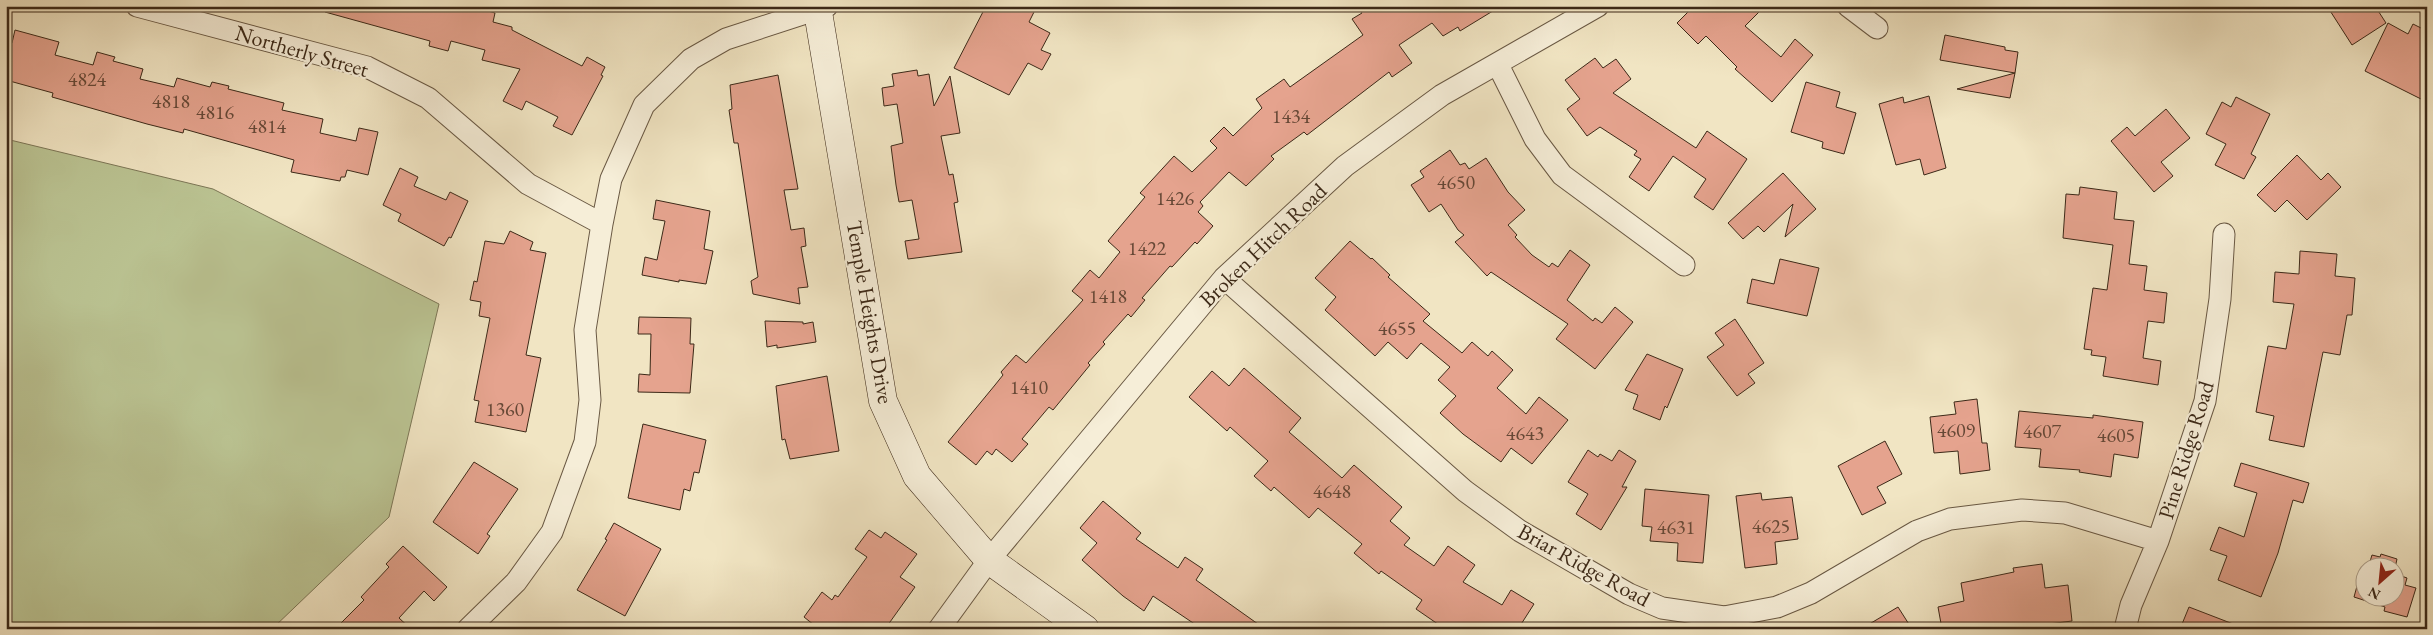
<svg xmlns="http://www.w3.org/2000/svg" width="2433" height="635" viewBox="0 0 2433 635" font-family="'EB Garamond',serif">
  <style>
    .green { fill: #bbc493; stroke: #7c7656 }
    .building { fill: #e5a38e; stroke: #3c2918 }
    .lines { fill: none; stroke-linecap: round; stroke-linejoin: round }
    .street-casing { stroke: #695843; stroke-width: 23 }
    .secondary-casing { stroke: #3c2918; stroke-width: 29 }
    .street { stroke: #f6eed8; stroke-width: 21 }
    .secondary { stroke: #f6eed8; stroke-width: 28 }
    .labels { text-anchor: middle; dominant-baseline: central; stroke-width: 4.5; stroke-linejoin: round; paint-order: stroke }
    .number-label { font-size: 20px; fill: #664836 }
    .street-label { font-size: 22px; fill: #3c2918; stroke: #f6eed8 }
  </style>
  <rect width="100%" height="100%" fill="#f1e5c3"/>
  <filter id="stains"><feTurbulence type="fractalNoise" baseFrequency=".004" numOctaves="4"/><feColorMatrix values="0 0 0 0 .2 0 0 0 0 .09 0 0 0 0 .02 0 0 0 .5 -.17"/></filter>
  <radialGradient id="worn" r=".72"><stop offset=".6" stop-color="#630" stop-opacity="0"/><stop offset="1" stop-color="#630" stop-opacity=".3"/></radialGradient>
  <!-- green -->
  <path class="green" d="M6 139 213 189 439 304 389 517 272 629H6Z"/>
  <!-- building -->
  <path class="building" d="M325 6H470L495 13 493 22 512 27V30L582 66 587 57 605 67 601 75 603 76 572 135 553 126 558 117 526 101 522 110 503 101 520 69 482 60 485 50 451 41 448 51 429 46 430 41 325 12Z
    M986 6H1037L1029 22 1050 33 1041 50 1051 54 1042 70 1028 63 1009 95 954 68Z
    M1357 6H1501L1460 31 1458 27 1443 36 1432 23 1399 45 1412 63 1392 77 1389 72 1307 135 1304 132 1271 156 1274 159 1246 186 1229 172 1200 202 1203 206 1198 212 1213 226 1197 244 1195 242 1172 267 1170 266 1142 298 1145 300 1131 317 1128 314 1103 342 1105 344 1088 363 1090 365 1053 410 1049 407 1022 439 1028 444 1012 462 996 449 992 455 987 451 976 465 948 442 995 385 1003 375 1001 372 1016 355 1026 363 1083 300 1072 291 1090 270 1099 278 1120 252 1108 241 1145 197 1140 193 1174 156 1192 172 1217 148 1210 141 1224 127 1233 136 1262 108 1256 99 1284 79 1290 87 1363 35 1352 19 1362 13Z
    M1694 6H1765L1745 26 1781 57 1795 39 1813 55 1772 102 1735 69 1737 67 1706 36 1698 44 1677 23Z
    M2327 6H2375L2386 23 2352 45Z
    M2388 23 2408 34 2413 24 2427 31V102L2365 71Z
    M15 30 59 42 55 55 93 65 97 52 115 57 113 61 143 69 140 79 174 87 177 78 210 87 212 82 229 86 228 89 284 103 282 110 323 119 320 133 356 141 359 128 378 132 368 175 347 170 345 177H341L340 181 291 172 294 160 184 129 183 133 147 124 52 97 53 93 6 80V42L12 43Z
    M1945 35 2005 47V50L2018 52 2015 73 1940 60Z
    M1595 58 1603 68 1616 59 1631 79 1613 93 1696 148 1707 131 1747 159 1713 210 1694 197 1706 179 1673 156 1649 191 1629 177 1641 159 1634 155 1637 151 1600 127 1587 136 1567 109 1580 99 1565 80Z
    M917 70 918 76 929 74 934 106 950 76 960 133 941 136 949 175 953 174 958 202 954 203 962 252 908 259 905 241 919 239 912 200 899 202 896 185 891 146 903 143 897 104 884 106 882 88 894 86 892 74Z
    M2015 73 2010 98 1957 89Z
    M778 75 798 189 784 190 791 230 804 228 806 246 801 247 808 287 798 288 800 304 753 294 751 281 758 277 738 143H734L729 110 732 109 730 85Z
    M1806 82 1840 92 1836 107 1856 113 1844 154 1822 148 1823 142 1791 132Z
    M1929 96 1946 168 1924 175 1920 159 1896 165 1879 104 1903 97 1904 103Z
    M2236 97 2270 114 2251 154 2256 157 2244 179 2215 165 2226 144 2206 134 2222 102 2231 107Z
    M2166 109 2190 138 2161 162 2173 176 2154 192 2111 141 2127 127 2135 136Z
    M1450 150 1460 165 1465 163 1469 169 1486 158 1508 192 1525 210 1508 225 1517 235 1515 237 1532 255 1549 267 1552 263 1558 267 1570 250 1590 265 1567 300 1593 321 1595 318 1602 323 1615 307 1633 322 1595 369 1556 339 1568 324 1491 272 1487 276 1455 242 1464 235 1458 230 1441 204 1429 212 1411 185 1424 177 1420 171Z
    M2297 155 2321 180 2328 173 2341 187 2307 220 2287 200 2275 212 2257 195Z
    M400 168 418 177 414 186 446 200 450 192 468 201 451 238 449 237 444 246 398 221 401 214 383 205Z
    M1783 173 1816 209 1785 237 1793 204 1764 232 1758 226 1743 239 1728 223Z
    M2080 187 2117 192 2114 219 2134 221 2129 264 2147 266 2144 290 2167 293 2164 323 2148 321 2143 358 2161 361 2158 385 2103 376 2106 357 2091 355 2092 350 2084 349 2093 288 2107 290 2113 245 2063 238 2066 194 2079 195Z
    M656 200 710 211 704 249 713 251 706 284 679 280V282L642 275 645 257 657 260 665 221 653 219Z
    M510 231 533 242 530 250 546 253 526 355 541 358 526 432 475 422 479 401 474 400 490 318 479 316 481 302 470 300 474 281 477 282 485 241 504 244Z
    M1350 241 1371 259 1372 258 1390 275 1388 277 1430 314 1423 321 1462 353 1472 342 1488 356 1492 351 1513 370 1497 388 1526 414 1539 397 1568 420 1532 464 1511 448 1501 462 1463 434 1440 413 1456 396 1438 380 1450 367 1421 343 1407 359 1388 342 1375 356 1325 310 1336 297 1315 278Z
    M2300 251 2337 254 2335 276 2355 278 2352 315H2347L2340 355 2323 352 2304 447 2269 440 2274 416 2256 412 2268 346 2286 349 2294 304 2273 302 2275 272 2299 274Z
    M1780 259 1819 268 1807 316 1747 303 1752 279 1774 284Z
    M639 317 691 318 690 344H694L690 393 638 392 639 374 650 375 651 334H638Z
    M1735 319 1764 363 1748 374 1755 383 1737 396 1707 357 1724 345 1715 333Z
    M765 321 803 322V324L813 322 816 342 777 348V345L767 347Z
    M1647 354 1683 369 1667 408 1665 406 1660 420 1633 409 1638 395 1625 390Z
    M1244 368 1301 418 1289 432 1342 478 1354 465 1402 507 1390 521 1410 538 1404 545 1434 566 1448 546 1475 565 1463 582 1502 605 1511 590 1534 604 1518 629H1445L1416 609 1422 600 1381 571 1379 574 1354 553 1362 544 1318 508 1309 518 1274 487 1271 491 1254 476 1268 461 1230 427 1227 431 1189 397 1212 371 1229 386Z
    M827 376 839 451 790 459 785 439 782 440 776 386Z
    M1977 399 1982 443H1987L1990 470 1960 474 1958 451 1934 453 1930 417 1956 414 1954 402Z
    M2019 411 2093 418V415L2143 422 2138 458 2114 454 2111 477 2079 472 2080 470 2039 467 2041 449 2015 447Z
    M643 424 706 440 699 473 694 472 690 491 684 489 680 510 628 498Z
    M1885 441 1902 474 1877 487 1886 503 1862 515 1838 466Z
    M1588 450 1598 457 1600 454 1612 461 1619 450 1636 461 1622 487H1627L1601 530 1576 514 1588 494 1568 482Z
    M474 462 518 489 487 534 490 536 478 554 433 522Z
    M2241 463 2309 483 2303 503 2293 500 2278 553 2261 597 2218 580 2227 556 2210 550 2219 527 2244 537 2257 493 2234 486Z
    M1645 489 1709 495 1703 563 1677 561 1678 543 1650 541 1652 527 1642 526Z
    M1761 493 1762 500 1792 497 1798 539 1775 542 1777 564 1745 568 1736 496Z
    M1103 501 1141 533 1136 539 1178 568 1185 557 1203 569 1196 580 1265 629H1202L1153 596 1144 611 1123 596 1082 560 1097 543 1080 528Z
    M614 523 661 549 625 616 577 590 607 540 605 539Z
    M869 530 881 538 885 532 917 554 900 577 915 587 885 629H819L804 617 822 592 832 600 835 595 838 597 867 557 855 549Z
    M403 546 447 587 434 601 424 591 399 618 411 629H335L364 600 361 597 389 567 386 564Z
    M2381 554 2397 559 2395 568H2368L2372 555 2380 557Z
    M2042 564 2045 588 2068 585 2072 621 2010 629H1942L1938 607 1964 601 1961 583 2014 572 2013 568Z
    M2362 568 2366 569V598H2396V574L2407 578 2405 585 2416 588 2407 617 2384 611 2385 607 2354 597Z
    M1898 607 1912 629H1861Z
    M2189 607 2241 627V629H2180Z"/>
  <g class="lines">
    <defs>
      <path id="street" d="M137 6 367 67 428 98 528 184 602 224
        M1848 6 1877 28
        M1498 65 1535 139 1562 175 1684 265
        M1224 278 1465 491 1520 531 1629 594 1662 608 1724 617 1777 607 1811 593 1917 531 1950 519 2022 510 2065 513 2158 541
        M468 629 516 582 552 532 585 442 590 400 585 330 602 224 611 179 644 105 691 59 726 39 827 6
        M939 629 989 560 1224 278 1345 166 1442 95 1598 6
        M2125 629 2131 605 2158 541 2205 401 2220 299 2224 234"/>
      <path id="secondary" d="M817 6 883 401 917 476 989 560 1085 629"/>
    </defs>
    <!-- street casing -->
    <use href="#street" class="street-casing"/>
    <!-- secondary casing -->
    <use href="#secondary" class="secondary-casing"/>
    <!-- street -->
    <use href="#street" class="street"/>
    <!-- secondary -->
    <use href="#secondary" class="secondary"/>
  </g>
  <g class="labels">
    <!-- number labels -->
    <g class="number-label">
      <text x="87" y="79">4824</text>
      <text x="171" y="101">4818</text>
      <text x="215" y="112">4816</text>
      <text x="1291" y="116">1434</text>
      <text x="267" y="126">4814</text>
      <text x="1456" y="182">4650</text>
      <text x="1175" y="198">1426</text>
      <text x="1147" y="248">1422</text>
      <text x="1108" y="296">1418</text>
      <text x="1397" y="328">4655</text>
      <text x="1029" y="387">1410</text>
      <text x="505" y="409">1360</text>
      <text x="1956" y="430">4609</text>
      <text x="2042" y="431">4607</text>
      <text x="1525" y="433">4643</text>
      <text x="2116" y="435">4605</text>
      <text x="1332" y="491">4648</text>
      <text x="1771" y="526">4625</text>
      <text x="1676" y="527">4631</text>
    </g>
    <!-- street labels -->
    <g class="street-label">
      <text transform="translate(302 51) rotate(16)">Northerly Street</text>
      <text transform="translate(1263 245) rotate(-44)">Broken Hitch Road</text>
      <text transform="translate(870 312) rotate(80)">Temple Heights Drive</text>
      <text transform="translate(2186 450) rotate(-73)">Pine Ridge Road</text>
      <text transform="translate(1584 565) rotate(29)">Briar Ridge Road</text>
    </g>
  </g>
  <!-- margin -->
  <rect width="2433" height="635" fill="none" stroke="#f1e5c3" stroke-width="25"/>
  <rect x="8" y="8" width="2418" height="620" fill="none" stroke="#3c2918" stroke-width="2.5"/>
  <rect x="12" y="12" width="2408" height="610" fill="none" stroke="#3c2918"/>
  <!-- north arrow -->
  <g transform="translate(2380 582) rotate(207)"><circle r="24" fill="#f6eed8" stroke="#ac9f8b"/>
  <path d="M0-4L9 19L0 12L-9 19Z" fill="#8f2418"/>
  <text y="-8" font-size="14" font-weight="bold" text-anchor="middle" fill="#3c2918">N</text>
  </g>
  <rect width="100%" height="100%" filter="url(#stains)"/>
  <rect width="100%" height="100%" fill="url(#worn)"/>
</svg>
